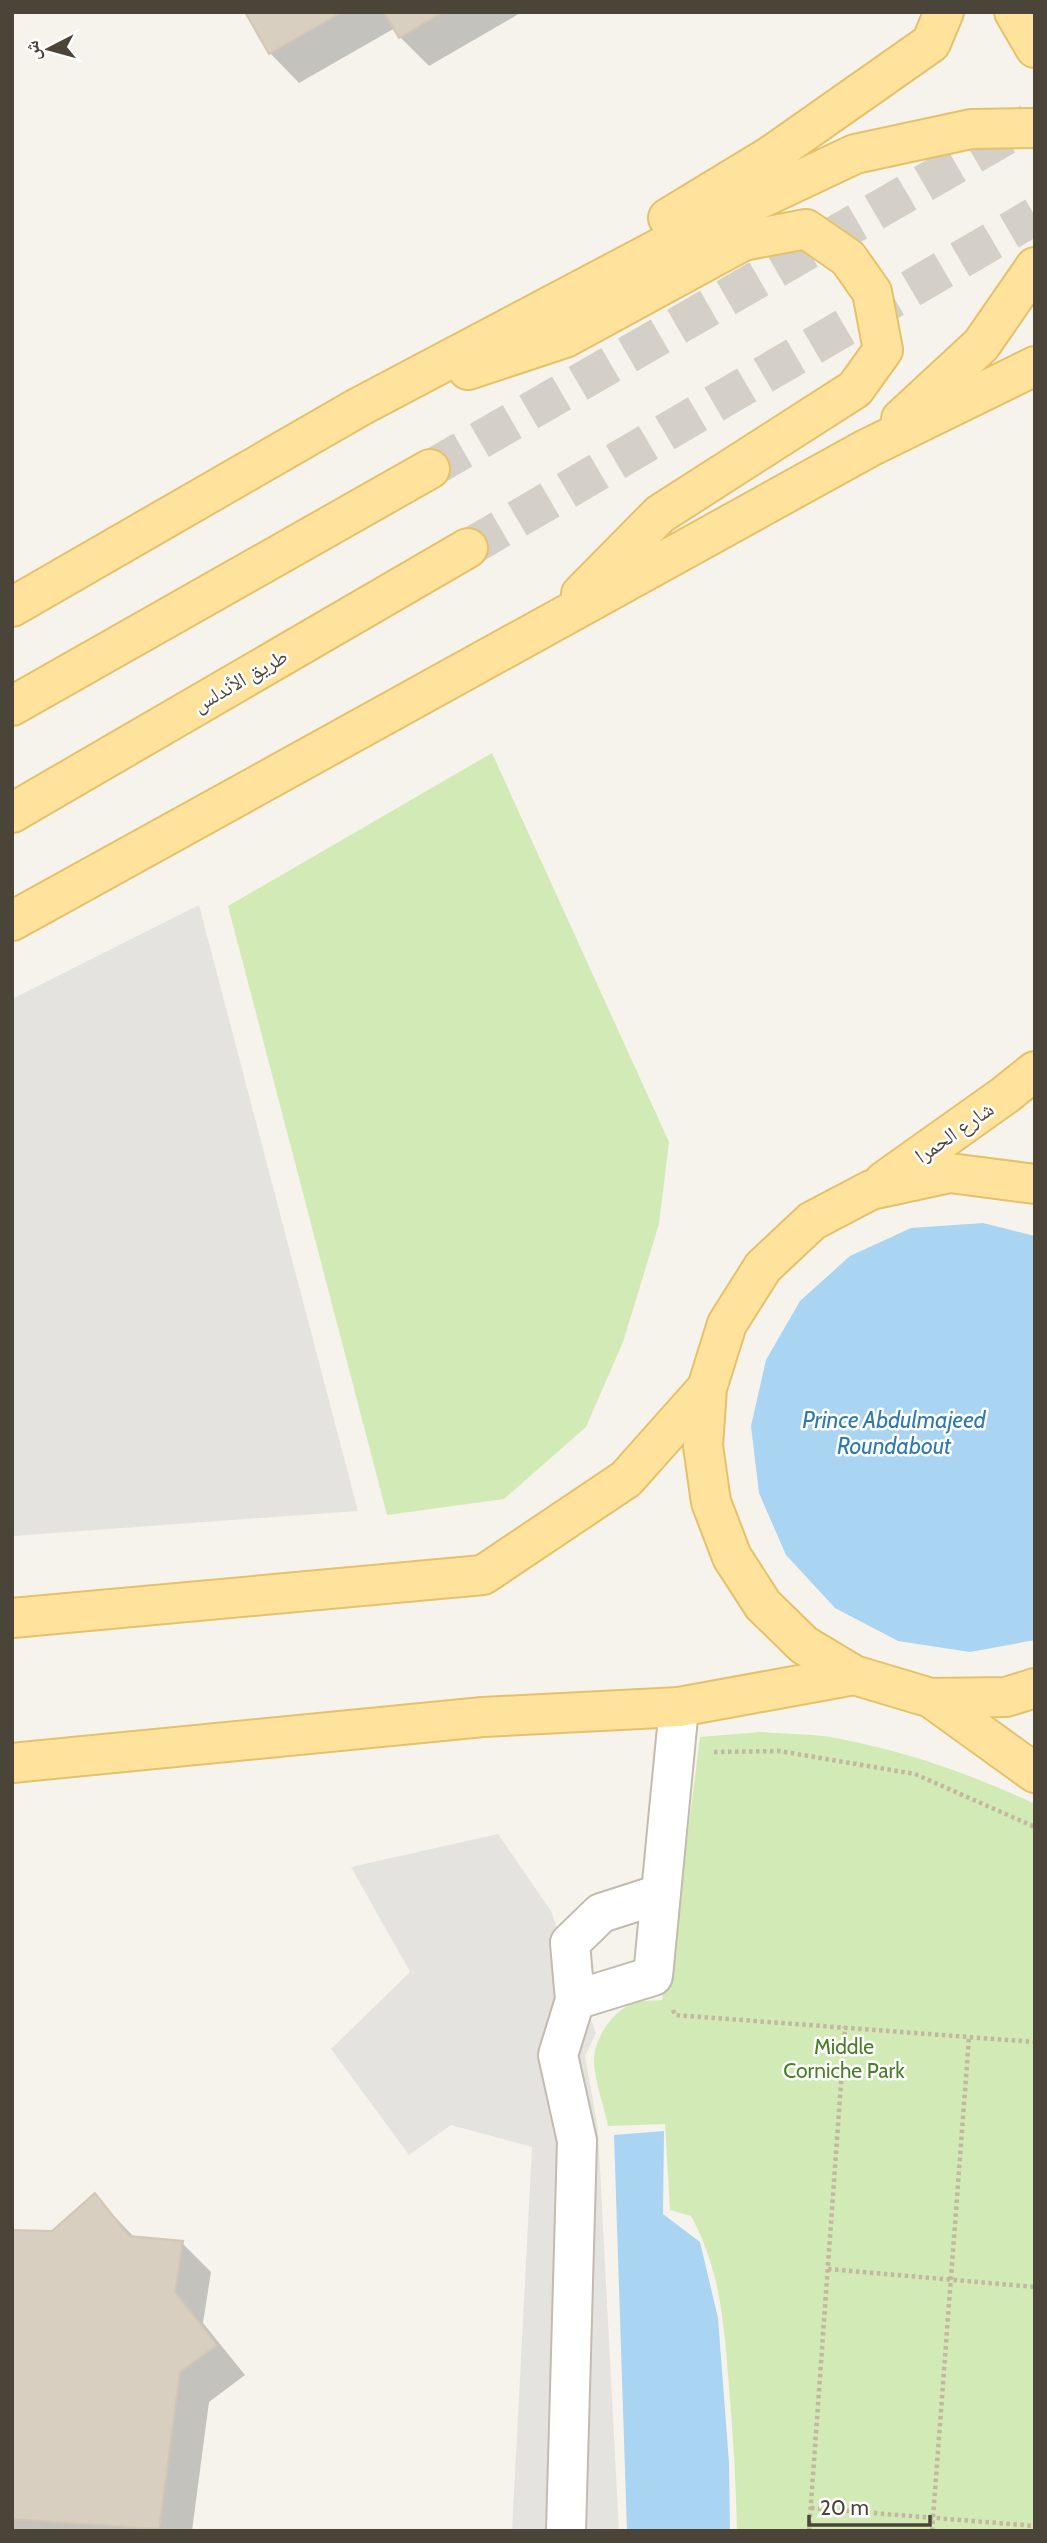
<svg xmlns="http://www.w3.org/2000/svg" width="1047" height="2543" viewBox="0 0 1047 2543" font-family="Cabin,'Noto Naskh Arabic',sans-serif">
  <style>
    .green { fill: #d2eab5 }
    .parking { fill: #e5e3e0 }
    .water { fill: #a9d4f2 }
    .shadow { fill: #0003 }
    .building { fill: #d8cfc1; stroke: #d3c7b4; stroke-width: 2 }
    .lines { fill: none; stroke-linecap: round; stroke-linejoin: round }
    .major-tunnel { stroke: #d4d0c8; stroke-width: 38; stroke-dasharray: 38 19; stroke-linecap: butt }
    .minor-casing { stroke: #c2bbae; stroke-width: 42 }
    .major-casing { stroke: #e6c16a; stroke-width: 42 }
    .path { stroke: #c4b79f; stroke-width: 4.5; stroke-dasharray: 3.5 3.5; stroke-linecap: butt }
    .minor { stroke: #fff; stroke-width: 38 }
    .major { stroke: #ffe39c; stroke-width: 38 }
    .labels { text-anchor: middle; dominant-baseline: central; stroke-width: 5; stroke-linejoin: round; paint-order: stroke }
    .street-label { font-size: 21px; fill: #4b4439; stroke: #fff }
    .park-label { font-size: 21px; fill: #4a7f2a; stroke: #fff }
    .water-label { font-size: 23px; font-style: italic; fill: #2e7ab2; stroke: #fff }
  </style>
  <rect width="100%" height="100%" fill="#f6f3ec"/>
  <!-- green -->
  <path class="green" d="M492 753 669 1142 659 1224 623 1342 586 1427 504 1499 387 1515 228 906Z
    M761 1732C786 1734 811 1734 836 1738 905 1751 971 1774 1035 1804V2531H737C736 2482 733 2435 729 2387 724 2325 721 2271 691 2216L670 2210 665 2124 608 2126C604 2106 595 2083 594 2062 593 2040 613 2009 635 2003 643 2000 653 2001 662 2000L678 1912 700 1737Z"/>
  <!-- parking -->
  <path class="parking" d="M199 905 358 1511 12 1536V999Z
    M498 1834 551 1911 596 2033 585 2056 598 2130 619 2531H512L532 2147 451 2125 409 2155 331 2049 410 1972 351 1867Z"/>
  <!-- water -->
  <path class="water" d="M983 1223 1035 1236V1640L970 1652 898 1641 835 1608 786 1555 759 1493 751 1426 766 1360 800 1301 850 1256 911 1228Z
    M664 2131 663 2214 700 2242 718 2318 729 2463 730 2531H627L614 2135Z"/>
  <!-- shadow -->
  <path class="shadow" d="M247 12H522L429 66 400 37 395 28 299 83 270 53Z
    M94 2195 135 2238 182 2243 211 2272 203 2323 245 2375 209 2402 192 2531H12V2231L52 2233Z"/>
  <!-- building -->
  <path class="building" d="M245 12H342L269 54Z
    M384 12H443L399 38Z
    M95 2193 129 2236 183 2241 175 2292 217 2345 180 2372 159 2529 12 2519V2230L52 2231Z"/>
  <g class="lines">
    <!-- major-tunnel -->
    <path class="major-tunnel" d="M430 469 1030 122
      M468 548 1035 216"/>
    <defs>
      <path id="minor" d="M575 2000 570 1943 601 1913 660 1894
        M566 2531 577 2141 558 2055 575 2000 653 1976 679 1707"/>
      <path id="major" d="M1014 12 1035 48
        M668 218 770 156 931 43 944 12
        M468 370 565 338 743 241 806 229 848 258 872 292 883 350 855 389 660 514 581 594
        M901 419 981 345 1035 267
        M12 607 359 407 692 231 855 154 971 129 1035 128
        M12 706 430 469
        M12 813 468 548
        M12 921 868 448 1035 366
        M884 1181 1005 1095 1035 1071
        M1035 1184 950 1173 871 1190 812 1221 763 1267 727 1324 707 1388 703 1446 711 1502 732 1557 763 1605 804 1645 854 1675 931 1698 1006 1697 1035 1688
        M12 1618 483 1575 626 1479 707 1388
        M931 1698 1035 1773
        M12 1763 483 1717 679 1707 854 1675"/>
    </defs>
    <!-- minor casing -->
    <use href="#minor" class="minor-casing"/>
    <!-- major casing -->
    <use href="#major" class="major-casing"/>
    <!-- path -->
    <path class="path" d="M714 1752 779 1751 915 1774 1035 1827
      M673 2010 675 2015 1035 2042
      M828 2269 1035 2287
      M811 2508 1035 2526
      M809 2531 845 2027
      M932 2531 969 2037"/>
    <!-- minor -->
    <use href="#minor" class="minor"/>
    <!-- major -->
    <use href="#major" class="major"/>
  </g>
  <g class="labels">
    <!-- street labels -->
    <g class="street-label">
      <text transform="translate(240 680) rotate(-30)">طريق الأندلس</text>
      <text transform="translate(954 1132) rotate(-35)">شارع الحمرا</text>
    </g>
    <!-- park labels -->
    <g class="park-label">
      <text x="844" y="2046">Middle<tspan x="844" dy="24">Corniche Park</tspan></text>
    </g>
    <!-- water labels -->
    <g class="water-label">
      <text x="894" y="1420">Prince Abdulmajeed<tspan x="894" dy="26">Roundabout</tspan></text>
    </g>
  </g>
  <!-- border -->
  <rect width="1047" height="2543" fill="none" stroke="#4b4439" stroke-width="28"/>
  <!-- north arrow -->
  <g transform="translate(49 49) rotate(264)" stroke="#ffffff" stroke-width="5" paint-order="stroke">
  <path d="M0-5L12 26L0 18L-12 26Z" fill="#4b4439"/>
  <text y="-10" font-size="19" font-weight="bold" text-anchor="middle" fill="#4b4439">ش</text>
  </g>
  <!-- scale -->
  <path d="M809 2515v10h121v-10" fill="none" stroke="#4b4439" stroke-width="3.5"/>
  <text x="820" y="2515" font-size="21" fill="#4b4439" stroke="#ffffff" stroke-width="5" paint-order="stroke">20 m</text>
</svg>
